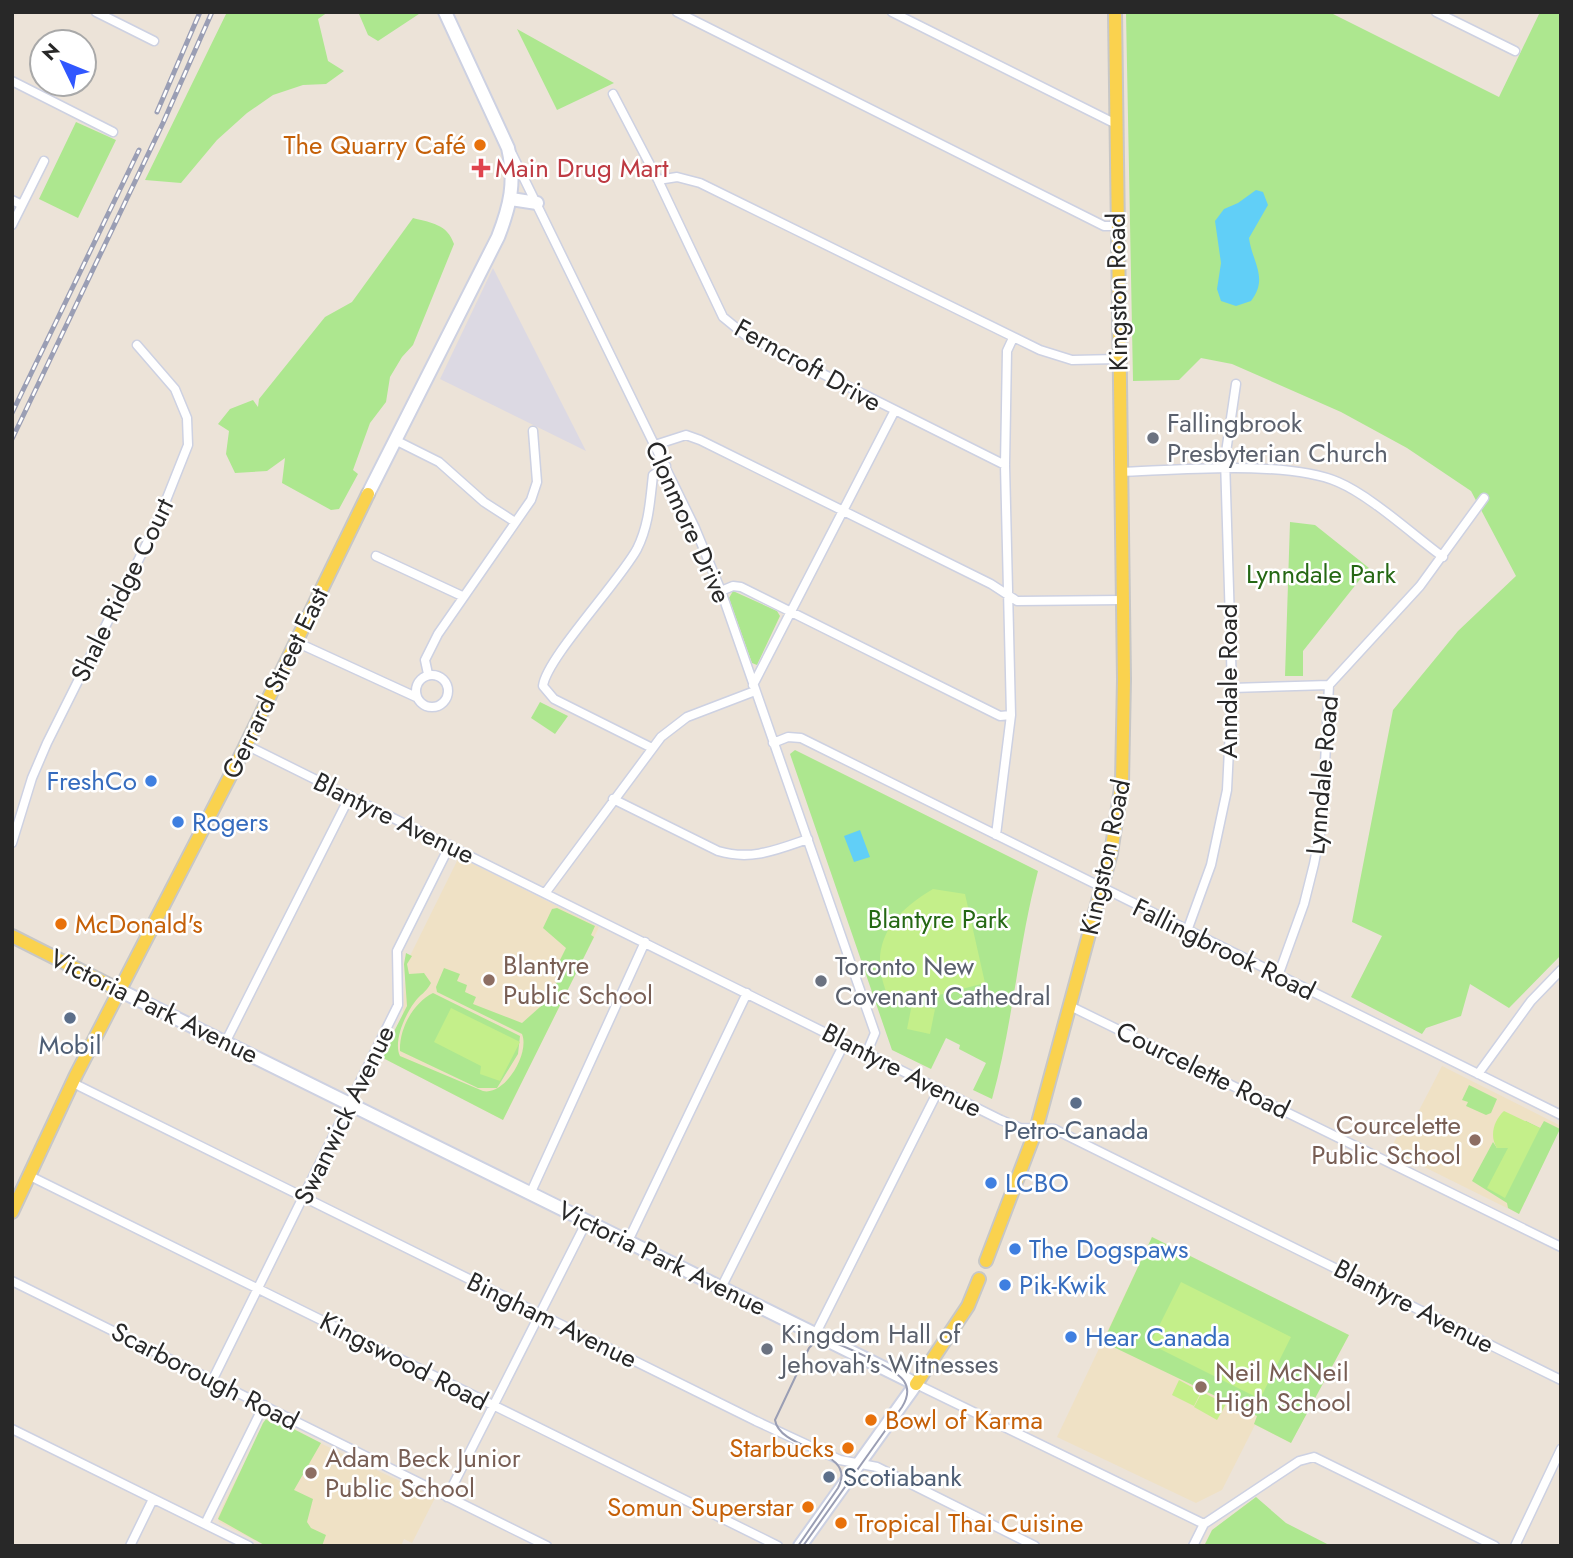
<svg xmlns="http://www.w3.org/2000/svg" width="1573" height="1558" viewBox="0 0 1573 1558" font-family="Jost,sans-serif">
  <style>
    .industrial { fill: #dcd9e3 }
    .education { fill: #efe1c5 }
    .green { fill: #ade78f }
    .pitch { fill: #c4ef8a }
    .water { fill: #61cff7 }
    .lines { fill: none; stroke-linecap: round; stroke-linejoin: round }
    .street-casing { stroke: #cdd1e2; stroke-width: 11 }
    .secondary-casing { stroke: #cdd1e2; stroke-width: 16 }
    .primary-casing { stroke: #c7c7c7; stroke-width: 16 }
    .street { stroke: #fff; stroke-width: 8 }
    .secondary { stroke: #fff; stroke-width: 12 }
    .primary { stroke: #fad24e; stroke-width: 12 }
    .tram { stroke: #9a9eb4; stroke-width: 2 }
    .rail-casing { stroke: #9a9eb4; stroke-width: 5 }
    .rail { stroke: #fff; stroke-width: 2.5; stroke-dasharray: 8; stroke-linecap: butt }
    .food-dot { fill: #e8710a; stroke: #fff; stroke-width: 2.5 }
    .health-dot { fill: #e0444e; stroke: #fff; stroke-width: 2.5 }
    .worship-dot { fill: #6b7280; stroke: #fff; stroke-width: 2.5 }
    .shop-dot { fill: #3f7fe0; stroke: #fff; stroke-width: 2.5 }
    .education-dot { fill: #8d6e63; stroke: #fff; stroke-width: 2.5 }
    .service-dot { fill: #5c6f8a; stroke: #fff; stroke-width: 2.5 }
    .labels { text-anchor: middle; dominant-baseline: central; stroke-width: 5; stroke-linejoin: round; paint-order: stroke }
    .food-label { font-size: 26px; fill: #c56008; stroke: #fff; text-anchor: end }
    .health-label { font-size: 26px; fill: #be3a42; stroke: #fff; text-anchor: start }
    .street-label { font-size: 26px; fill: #282828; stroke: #fff }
    .worship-label { font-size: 26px; fill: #5b616d; stroke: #fff; text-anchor: start }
    .park-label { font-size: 26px; fill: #256814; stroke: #fff }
    .shop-label { font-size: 26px; fill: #366cbe; stroke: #fff; text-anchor: start }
    .education-label { font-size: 26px; fill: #785e54; stroke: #fff; text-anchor: start }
    .service-label { font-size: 26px; fill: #4e5e75; stroke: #fff }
  </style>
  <rect width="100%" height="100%" fill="#ece3d8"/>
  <!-- industrial -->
  <path class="industrial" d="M493 268 586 451 440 379Z"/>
  <!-- education -->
  <path class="education" d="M459 857 599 927 503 1120 389 1061 402 1027 406 964Z
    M1442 1066 1561 1126 1519 1214 1390 1150 1405 1121 1412 1124Z
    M1152 1237 1349 1335 1291 1443 1255 1425 1222 1490 1196 1503 1057 1437Z
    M268 1418 435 1498 412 1543 404 1539 401 1546H266L219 1522 218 1517 226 1499Z"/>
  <!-- green -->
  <path class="green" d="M227 12H328L318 19 328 61 344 71 326 84 303 85 273 95 247 113 217 140 181 183 145 180Z
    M355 12H422L378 41 368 35 359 14Z
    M1126 12H1329L1499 97 1540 12H1561V955L1509 1008 1470 984 1461 1016 1426 1028 1422 1034 1351 997 1382 936 1352 922 1393 710 1458 631 1516 576 1471 491 1407 448 1341 412 1232 364 1201 358 1179 380 1133 381Z
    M517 29 614 83 557 110Z
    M76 122 116 140 78 218 39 199Z
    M413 218C432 223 447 224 454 244L413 345 402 357 390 377 386 402 370 423 353 470 358 474 339 509 331 510 282 483 285 458 267 471 235 473 226 454 229 431 218 424 230 409 253 400 258 407 259 399 325 317 352 302Z
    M1290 522 1315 525 1369 568 1303 651V676H1285Z
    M733 591 777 611 780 616 757 665 752 663 729 598Z
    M540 702 568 716 555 734 531 718Z
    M795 750 1038 871C1018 946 1013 1024 992 1099L973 1090 986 1063 959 1049 960 1045 946 1038 931 1069 892 1050 790 754Z
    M557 908 595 926 591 935 594 937 503 1120 381 1057 407 1006 404 964 406 953 412 956 407 964 409 974 424 973 431 983C426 993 420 994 414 1003 405 1015 393 1042 400 1056L483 1091C505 1096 530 1053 522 1034L437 992 436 987 444 968 460 974 457 981 467 985 465 992 476 997 473 1004 522 1023 549 999 564 967 558 964 566 948 543 928 552 909Z
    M433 993 520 1036 518 1054 497 1088H478L400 1051C399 1029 413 1003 433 993Z
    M1469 1085 1497 1099 1491 1113 1486 1115 1466 1106 1468 1102 1462 1100Z
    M1526 1121 1540 1128 1544 1121 1560 1129 1519 1214 1508 1208 1507 1203 1472 1181 1493 1142 1497 1148Z
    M1152 1237 1349 1335 1291 1443 1254 1424 1257 1416 1103 1342Z
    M274 1419 321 1443 294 1490 313 1499 307 1522 311 1528 326 1535 322 1546H266L218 1519 263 1423 266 1419 271 1423Z
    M1256 1497 1286 1523 1331 1546H1204L1212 1530Z"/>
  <!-- pitch -->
  <path class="pitch" d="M933 889 965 894 985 983 893 1007C865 953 884 918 933 889Z
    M912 1004 935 1009 930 1034 907 1029Z
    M451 1008 520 1042 500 1081 480 1074 481 1066 434 1042Z
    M1504 1111 1540 1128 1505 1198 1487 1188 1508 1148H1497C1489 1136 1494 1120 1504 1111Z
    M1181 1282 1291 1337 1260 1399 1150 1344Z
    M1179 1380 1201 1392 1194 1406 1172 1395Z
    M1202 1392 1226 1404 1217 1420 1194 1407Z"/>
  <!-- water -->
  <path class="water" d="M1256 190 1263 192 1268 205 1249 238C1252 262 1269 278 1251 301L1236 306 1221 301 1217 289 1221 263 1215 221 1224 209 1238 203Z
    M860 830 870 857 854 862 844 836Z"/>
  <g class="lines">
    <defs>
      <path id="street" d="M96 12 154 41
        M677 12 1104 226H1115
        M892 12 1114 123
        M1436 12 1515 51
        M12 81 113 132
        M613 94 658 180 723 317 745 335 1005 465
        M512 154 695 528 721 591 875 1033 867 1052
        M658 180 677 177 700 183 1040 350 1072 360 1118 359
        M12 200 22 205
        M12 225 44 161
        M395 440 439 462 484 502 515 522
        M655 445 686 435 700 440 991 584 1017 601 1123 600
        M1120 472C1179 470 1286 460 1338 482 1371 496 1413 535 1443 557
        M376 556 462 596
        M721 591 733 586 741 587 1000 716 1011 715
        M296 642 416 697
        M428 674 425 660 438 634 531 500 537 482 533 431
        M416 691a16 16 0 1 1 32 0a16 16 0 1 1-32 0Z
        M753 685 894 412
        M1232 688 1329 685
        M773 743 788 737 801 738 1561 1115
        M246 745 1001 1120 1020 1128 1054 1129 1561 1380
        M650 747 554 699 543 686C546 659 619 582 637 549 649 525 650 501 653 475L666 466
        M613 799 718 851C751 861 776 850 808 839
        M996 835 1011 715 1005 465 1007 351 1013 338
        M12 843 32 778 47 743 157 523 188 445 187 418 175 389 137 345
        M546 892 661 737 687 717 755 691
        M1187 931 1211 865 1227 790 1232 688 1225 459 1236 384
        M1278 976 1304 904 1314 864 1322 823 1329 685 1420 586 1484 498
        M1070 1006 1561 1247
        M226 1041 350 796
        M1478 1074 1531 1001 1561 970
        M73 1083 756 1421 840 1460 877 1467 1035 1546
        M30 1176 778 1546
        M531 1192 645 942
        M628 1241 747 993
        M12 1281 547 1546
        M722 1286 845 1042
        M815 1335 939 1089
        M213 1379 398 1005 397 951 450 845
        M916 1384 1204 1524
        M12 1429 249 1546
        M447 1497 587 1221
        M205 1524 264 1405
        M130 1546 153 1499
        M1193 1546 1204 1524 1299 1461 1314 1457 1495 1546
        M1515 1546 1561 1449"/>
      <path id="secondary" d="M511 199 537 203
        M368 494 498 237C510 206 516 182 508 148L445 12
        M119 990 916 1384 800 1546"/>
      <path id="primary" d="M12 936 119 990
        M12 1212 76 1075 242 753 368 494
        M986 1261 1036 1130 1111 853 1122 782 1124 679 1115 12
        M916 1384 968 1306 979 1279"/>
    </defs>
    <!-- street casing -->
    <use href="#street" class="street-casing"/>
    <!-- secondary casing -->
    <use href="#secondary" class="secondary-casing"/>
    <!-- primary casing -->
    <use href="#primary" class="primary-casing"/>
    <!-- street -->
    <use href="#street" class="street"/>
    <!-- secondary -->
    <use href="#secondary" class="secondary"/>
    <!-- primary -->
    <use href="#primary" class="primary"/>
    <!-- tram -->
    <path class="tram" d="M798 1546 838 1488C859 1448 780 1452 775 1420L809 1348 815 1342 825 1340C841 1344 895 1368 904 1381 910 1390 907 1399 902 1407L803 1546"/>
    <defs>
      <path id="rail" d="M157 112 200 12
        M12 413 139 150
        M12 439 163 123 212 12"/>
    </defs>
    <!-- rail casing -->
    <use href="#rail" class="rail-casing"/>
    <!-- rail -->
    <use href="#rail" class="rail"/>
  </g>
  <!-- markers -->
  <g class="food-dot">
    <circle cx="480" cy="145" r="7"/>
    <circle cx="61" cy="924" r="7"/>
    <circle cx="871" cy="1420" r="7"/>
    <circle cx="848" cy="1448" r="7"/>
    <circle cx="808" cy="1507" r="7"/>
    <circle cx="841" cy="1523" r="7"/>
  </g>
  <path class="health-dot" d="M477.5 157.5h7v7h7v7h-7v7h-7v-7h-7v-7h7z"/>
  <g class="worship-dot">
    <circle cx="1153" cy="438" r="7"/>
    <circle cx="821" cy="981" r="7"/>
    <circle cx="767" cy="1349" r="7"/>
  </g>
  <g class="shop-dot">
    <circle cx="151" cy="781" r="7"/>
    <circle cx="178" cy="822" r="7"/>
    <circle cx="991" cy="1183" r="7"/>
    <circle cx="1015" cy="1249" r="7"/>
    <circle cx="1005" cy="1285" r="7"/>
    <circle cx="1071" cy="1337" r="7"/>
  </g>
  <g class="education-dot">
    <circle cx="489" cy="980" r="7"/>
    <circle cx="1475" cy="1140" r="7"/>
    <circle cx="1201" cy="1387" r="7"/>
    <circle cx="311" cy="1473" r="7"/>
  </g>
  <g class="service-dot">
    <circle cx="70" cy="1018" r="7"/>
    <circle cx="1076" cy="1103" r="7"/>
    <circle cx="829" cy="1477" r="7"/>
  </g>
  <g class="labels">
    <!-- food labels -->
    <g class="food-label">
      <text x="466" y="145">The Quarry Café</text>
      <text x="75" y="924" text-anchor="start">McDonald's</text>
      <text x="885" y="1420" text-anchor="start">Bowl of Karma</text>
      <text x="834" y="1448">Starbucks</text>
      <text x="794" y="1507">Somun Superstar</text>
      <text x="855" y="1523" text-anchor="start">Tropical Thai Cuisine</text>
    </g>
    <!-- health labels -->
    <g class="health-label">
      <text x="495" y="168">Main Drug Mart</text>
    </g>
    <!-- street labels -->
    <g class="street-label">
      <text transform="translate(1117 292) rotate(-91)">Kingston Road</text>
      <text transform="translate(808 365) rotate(29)">Ferncroft Drive</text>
      <text transform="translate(688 522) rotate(66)">Clonmore Drive</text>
      <text transform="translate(122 590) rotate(-64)">Shale Ridge Court</text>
      <text transform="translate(1228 681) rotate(-90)">Anndale Road</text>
      <text transform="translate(275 683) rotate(-64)">Gerrard Street East</text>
      <text transform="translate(1322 775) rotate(-85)">Lynndale Road</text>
      <text transform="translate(394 818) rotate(26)">Blantyre Avenue</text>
      <text transform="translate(1105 857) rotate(-78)">Kingston Road</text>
      <text transform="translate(1224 949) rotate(26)">Fallingbrook Road</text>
      <text transform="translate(154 1006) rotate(26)">Victoria Park Avenue</text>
      <text transform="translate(902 1070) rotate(27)">Blantyre Avenue</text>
      <text transform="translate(1203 1070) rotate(26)">Courcelette Road</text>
      <text transform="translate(344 1115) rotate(-64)">Swanwick Avenue</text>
      <text transform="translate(662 1258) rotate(26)">Victoria Park Avenue</text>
      <text transform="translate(1414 1306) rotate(27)">Blantyre Avenue</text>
      <text transform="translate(552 1320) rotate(26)">Bingham Avenue</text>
      <text transform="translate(404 1361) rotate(27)">Kingswood Road</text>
      <text transform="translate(205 1376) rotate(27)">Scarborough Road</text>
    </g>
    <!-- worship labels -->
    <g class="worship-label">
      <text x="1167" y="423">Fallingbrook<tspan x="1167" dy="30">Presbyterian Church</tspan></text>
      <text x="835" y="966">Toronto New<tspan x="835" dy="30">Covenant Cathedral</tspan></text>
      <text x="781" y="1334">Kingdom Hall of<tspan x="781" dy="30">Jehovah's Witnesses</tspan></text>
    </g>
    <!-- park labels -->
    <g class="park-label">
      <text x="1321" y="574">Lynndale Park</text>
      <text x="938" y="919">Blantyre Park</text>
    </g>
    <!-- shop labels -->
    <g class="shop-label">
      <text x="137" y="781" text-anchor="end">FreshCo</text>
      <text x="192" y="822">Rogers</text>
      <text x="1005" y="1183">LCBO</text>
      <text x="1029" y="1249">The Dogspaws</text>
      <text x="1019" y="1285">Pik-Kwik</text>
      <text x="1085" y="1337">Hear Canada</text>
    </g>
    <!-- education labels -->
    <g class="education-label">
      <text x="503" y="965">Blantyre<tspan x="503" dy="30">Public School</tspan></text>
      <text x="1461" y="1125" text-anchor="end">Courcelette<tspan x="1461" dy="30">Public School</tspan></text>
      <text x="1215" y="1372">Neil McNeil<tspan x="1215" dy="30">High School</tspan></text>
      <text x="325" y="1458">Adam Beck Junior<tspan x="325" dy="30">Public School</tspan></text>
    </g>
    <!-- service labels -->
    <g class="service-label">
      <text x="70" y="1045">Mobil</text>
      <text x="1076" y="1130">Petro-Canada</text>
      <text x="843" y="1477" text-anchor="start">Scotiabank</text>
    </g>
  </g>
  <!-- border -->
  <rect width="1573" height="1558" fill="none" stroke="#282828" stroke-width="28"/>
  <!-- north arrow -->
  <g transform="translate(63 63) rotate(313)"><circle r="33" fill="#ffffff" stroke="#a9a9a9" stroke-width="2"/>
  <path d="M0-5L12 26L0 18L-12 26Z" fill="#3157ff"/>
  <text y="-10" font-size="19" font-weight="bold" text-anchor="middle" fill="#282828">N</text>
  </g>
</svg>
